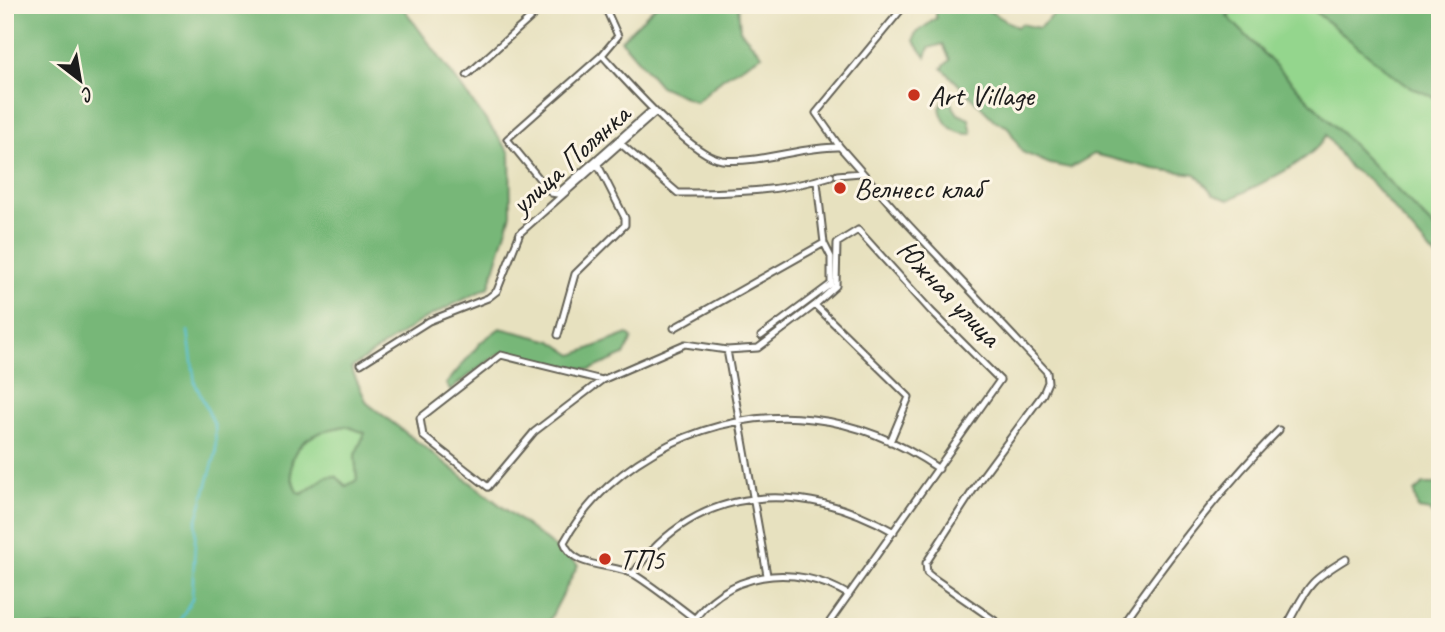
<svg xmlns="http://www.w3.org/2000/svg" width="1445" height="632" viewBox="0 0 1445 632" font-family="Caveat,sans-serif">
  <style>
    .green { fill: #94d68d; stroke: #587954; stroke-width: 2 }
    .forest { fill: #77b778; stroke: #4a6a4a; stroke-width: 2; fill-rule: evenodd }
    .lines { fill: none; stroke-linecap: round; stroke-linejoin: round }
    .stream { stroke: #5dc3db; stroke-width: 2 }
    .minor-casing { stroke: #636155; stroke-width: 9 }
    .minor { stroke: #fff; stroke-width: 5 }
    .poi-dot { fill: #c8321e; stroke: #fcf5e5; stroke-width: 2.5 }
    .labels { text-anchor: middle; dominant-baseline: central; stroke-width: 6; stroke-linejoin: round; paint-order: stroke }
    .poi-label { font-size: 30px; fill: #1c1c1c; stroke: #fcf5e5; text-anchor: start }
    .street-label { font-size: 30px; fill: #1c1c1c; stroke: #fcf5e5 }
  </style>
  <rect width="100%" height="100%" fill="#fcf5e5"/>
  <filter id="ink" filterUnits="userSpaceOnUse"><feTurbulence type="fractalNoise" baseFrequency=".0143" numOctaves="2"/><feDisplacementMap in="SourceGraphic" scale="14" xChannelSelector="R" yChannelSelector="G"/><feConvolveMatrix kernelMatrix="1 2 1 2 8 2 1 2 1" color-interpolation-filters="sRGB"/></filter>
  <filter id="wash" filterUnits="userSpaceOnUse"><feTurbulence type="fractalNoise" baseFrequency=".00686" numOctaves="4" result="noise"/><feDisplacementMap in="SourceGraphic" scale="28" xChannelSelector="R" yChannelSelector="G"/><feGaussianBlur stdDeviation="1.57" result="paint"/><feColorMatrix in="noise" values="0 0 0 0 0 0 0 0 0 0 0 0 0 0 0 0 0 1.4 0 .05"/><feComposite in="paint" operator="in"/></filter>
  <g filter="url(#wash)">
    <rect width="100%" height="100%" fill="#e7e1bf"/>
    <!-- green -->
    <path class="green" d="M1238 5H1307L1404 84 1440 100V234L1227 16Z
      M346 426 366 433 355 455 357 480 346 487 336 476 326 477 302 494 297 492C279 450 307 432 346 426Z"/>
    <!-- forest -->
    <path class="forest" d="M5 5H401L510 153 511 214 489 287 422 320 351 368 367 403 578 565 546 627H5ZM346 426 365 433 355 455 357 480 346 486 336 476 326 477 302 494 297 492C278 451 307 432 346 426Z
      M657 5H738L740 30 762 55 723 78 696 102 660 86 621 40Z
      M936 5H979L1017 27 1021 24 1039 28 1064 5H1238L1227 16 1440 234V262L1369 180 1350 168 1326 135C1313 162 1256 185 1229 200L1214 195 1196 174 1154 169 1094 154 1070 168 1050 164 1022 152 1008 127 994 120 942 68 950 60 943 44 929 48 926 57 914 41 915 34 936 18Z
      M1307 5H1440V100L1404 84Z
      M944 100H949L958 114 969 119 972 134C955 135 943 125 940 108Z
      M500 328 552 341 573 355 628 334 632 339 624 355 590 370 499 353 450 390 446 384 481 342Z
      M1423 484H1440V527L1430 511 1418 509 1414 492Z"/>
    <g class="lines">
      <!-- stream -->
      <path class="stream" d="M176 627 192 599 196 523 216 453 215 426 195 383 188 331"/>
    </g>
  </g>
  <g filter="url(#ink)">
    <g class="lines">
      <defs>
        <path id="minor" d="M420 5H427
          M604 5 618 36 602 55C625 80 691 156 722 160 761 164 801 146 840 147
          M890 5 898 13
          M905 5 816 113 840 147 904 220 1047 372 1048 382 1043 394 981 478 926 563 927 573 932 577 1004 627
          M602 55 507 139 551 193 557 194 652 110
          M467 75 545 5
          M621 144 678 193C730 193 782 192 831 176
          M837 175 861 173
          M815 305 836 286 837 243 858 230 931 311 1000 380 826 627
          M674 328 824 243 817 182
          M558 335 575 274 625 225V218L598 165
          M761 336 831 284V257L824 243
          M727 350 767 575
          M361 364 429 321 488 298 497 291 520 233 655 113
          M602 380 501 355 420 418 423 436 488 487 534 432 602 380 685 344 727 350 758 348 815 305 909 397 890 442
          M633 574C696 482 804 480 894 532
          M689 627C725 570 795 562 849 595
          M706 627C682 610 659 590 635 575 613 562 574 571 564 542 610 458 716 407 812 419 858 424 901 443 939 469
          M1120 627C1168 558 1220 489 1279 430
          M1286 627C1309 586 1305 584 1346 559"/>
      </defs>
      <!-- minor casing -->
      <use href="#minor" class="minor-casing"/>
      <!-- minor -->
      <use href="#minor" class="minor"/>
    </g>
  </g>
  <!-- markers -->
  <g class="poi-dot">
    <circle cx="914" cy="95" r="7"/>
    <circle cx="840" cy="188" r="7"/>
    <circle cx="605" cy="559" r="7"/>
  </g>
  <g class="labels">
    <!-- poi labels -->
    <g class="poi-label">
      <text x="928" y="95">Art Village</text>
      <text x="854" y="188">Велнесс клаб</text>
      <text x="619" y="559">ТП5</text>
    </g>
    <!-- street labels -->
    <g class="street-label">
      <text transform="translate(570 159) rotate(-42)">улица Полянка</text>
      <text transform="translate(949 293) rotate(46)">Южная улица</text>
    </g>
  </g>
  <!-- margin -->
  <rect width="1445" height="632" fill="none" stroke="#fcf5e5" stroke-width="28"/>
  <!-- north arrow -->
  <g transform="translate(80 80) rotate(149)" stroke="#fcf5e5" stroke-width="5" paint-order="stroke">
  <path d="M0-5L12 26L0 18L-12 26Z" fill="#1c1c1c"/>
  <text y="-10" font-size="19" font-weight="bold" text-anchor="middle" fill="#1c1c1c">С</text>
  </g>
</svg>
